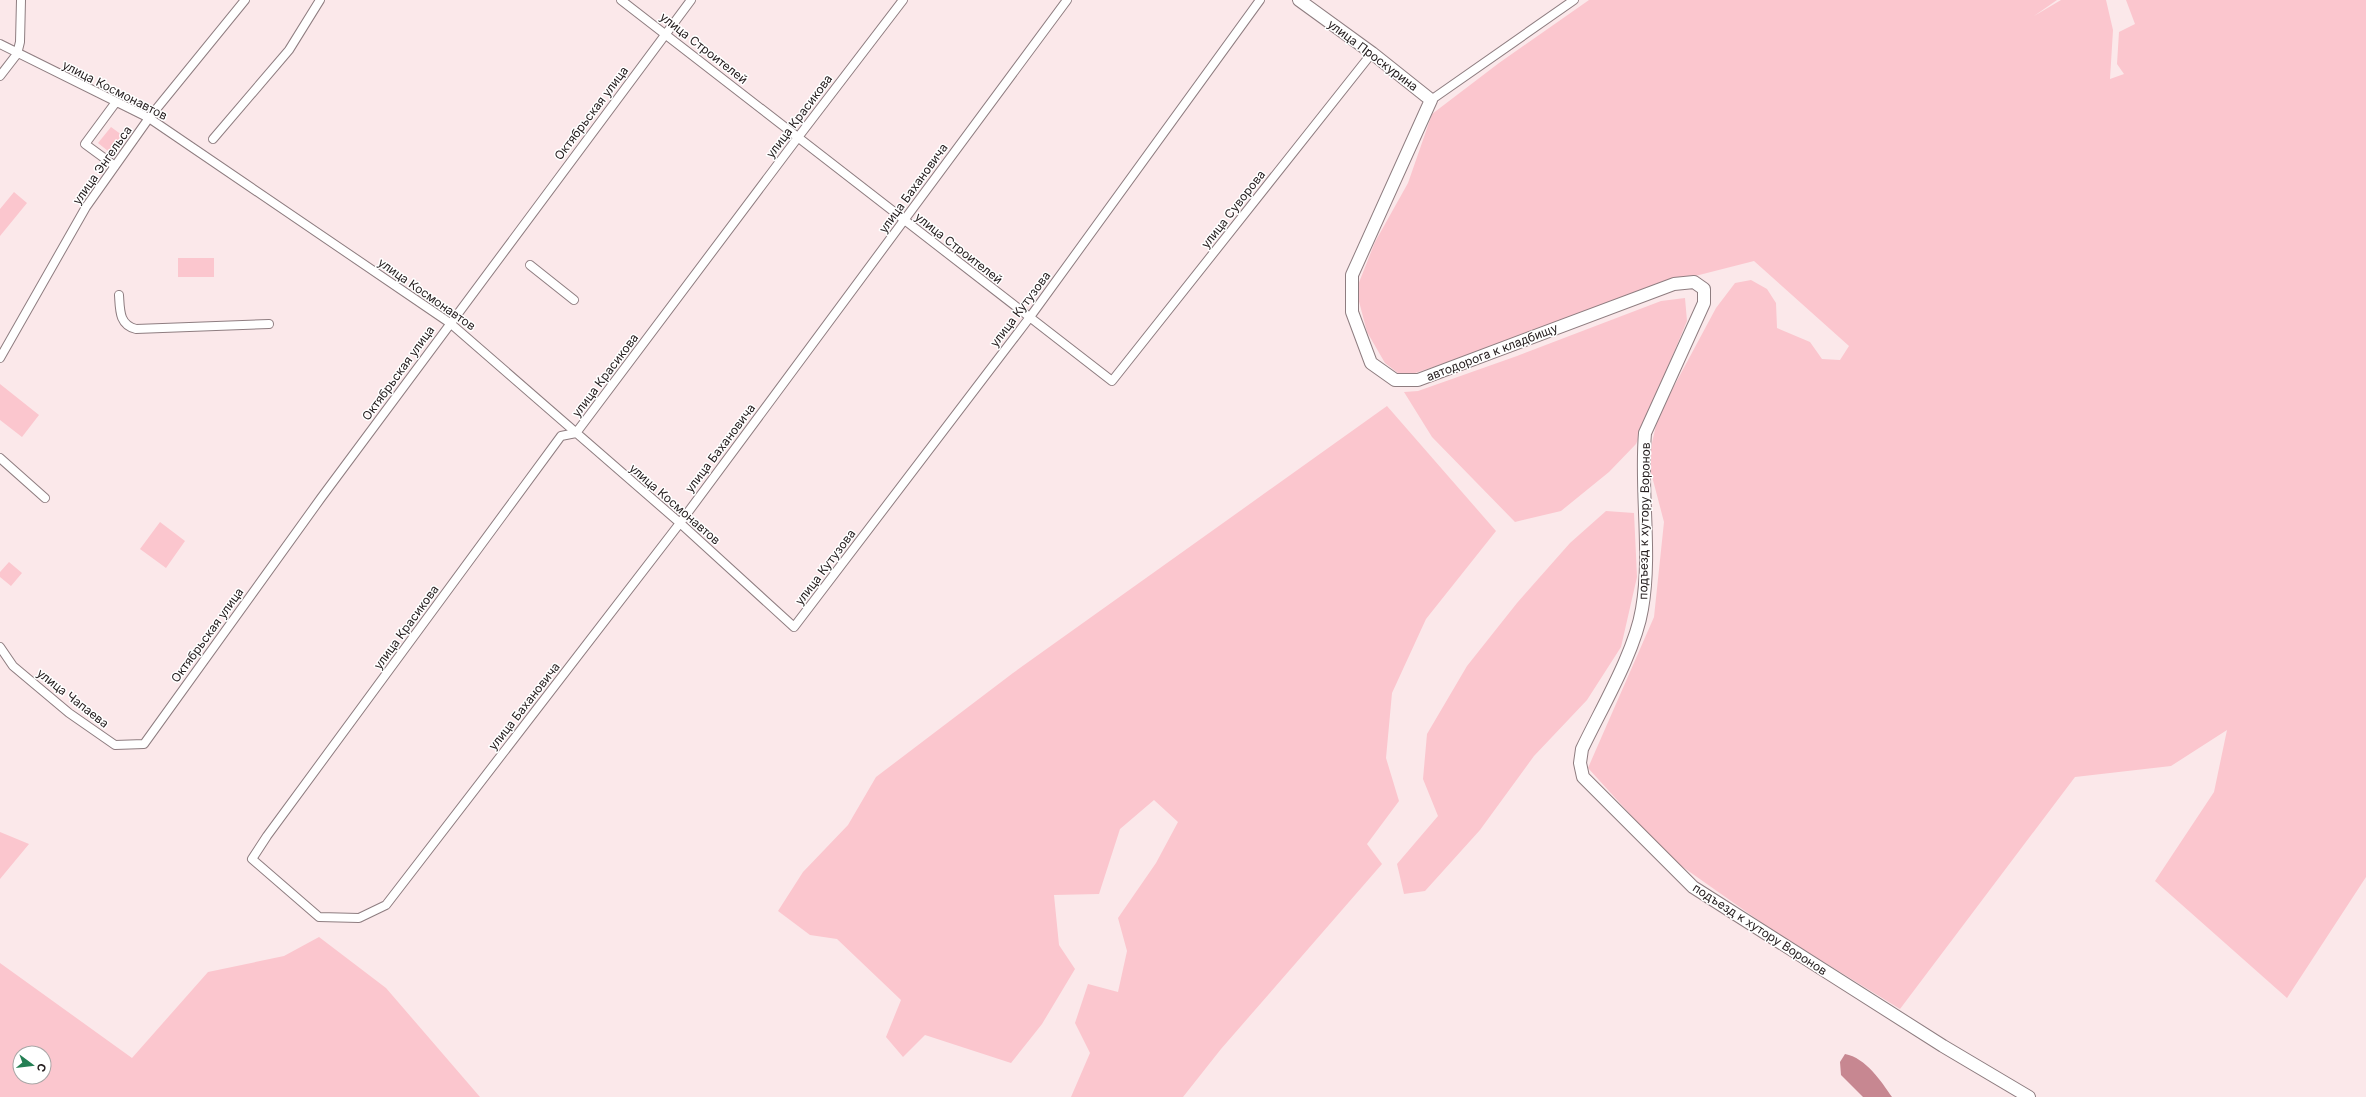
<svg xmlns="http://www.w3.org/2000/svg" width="2366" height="1097" viewBox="0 0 2366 1097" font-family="Inter,sans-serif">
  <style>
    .green { fill: #fbc6ce; fill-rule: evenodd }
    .water { fill: #c78791 }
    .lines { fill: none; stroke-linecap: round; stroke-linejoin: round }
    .street-casing { stroke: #8e7d80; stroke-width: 10 }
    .secondary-casing { stroke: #8e7d80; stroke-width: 14 }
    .street { stroke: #fff; stroke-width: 8 }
    .secondary { stroke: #fff; stroke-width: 12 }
    .labels { text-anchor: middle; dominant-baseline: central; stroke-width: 3; stroke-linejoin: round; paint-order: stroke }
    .street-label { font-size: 12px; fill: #272021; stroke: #fff }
  </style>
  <rect width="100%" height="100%" fill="#fbe8ea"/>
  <!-- green -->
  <path class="green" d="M1589 0H2057L2034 16 2061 0H2106L2113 30 2110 79 2124 74 2117 64 2119 32 2135 24 2126 0H2366V877L2287 998 2155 881 2214 792 2227 730 2171 766 2075 777 1900 1009 1775 932 1670 858 1588 768 1654 617 1664 522 1648 461 1658 416 1716 308 1735 283 1751 280 1767 289 1776 303 1777 328 1810 342 1822 359 1840 360 1849 346 1754 261 1652 287 1506 343 1403 377 1385 363 1367 332 1356 290 1375 242 1408 183 1432 114 1499 63Z
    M111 127 126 138 113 155 98 143Z
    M14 192 27 203 0 236V209Z
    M178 258H214V277H178Z
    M1685 298 1687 321 1636 444 1609 472 1561 511 1515 522 1432 437 1404 392 1418 391 1517 356 1661 301Z
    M0 384 39 415 22 437 0 420Z
    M1387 406 1496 531 1426 619 1392 693 1386 758 1399 801 1367 844 1382 864 1221 1049 1183 1097H1071L1090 1053 1075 1023 1088 984 1118 992 1127 951 1118 918 1156 863 1178 822 1154 800 1120 829 1099 894 1054 895 1059 945 1075 969 1042 1024 1011 1063 925 1035 903 1057 886 1037 901 1000 837 939 810 935 778 911 803 872 848 825 876 777 1013 673Z
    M1606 511 1634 513 1637 577 1621 647 1587 700 1534 756 1480 830 1425 891 1404 894 1397 864 1438 816 1423 779 1427 734 1467 666 1517 603 1570 543Z
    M160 522 185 541 166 568 140 549Z
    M9 562 22 573 11 586 0 577V572Z
    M0 832 29 844 0 879Z
    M319 937 386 988 480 1097H0V963L132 1058 208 972 284 956ZM20 1053H44V1077H20Z"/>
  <!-- water -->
  <path class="water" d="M1845 1054C1866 1058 1881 1081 1892 1097H1863L1841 1075 1840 1062Z"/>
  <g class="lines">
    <defs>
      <path id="street" d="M621 0 1112 381 1372 53
        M903 0 799 136 576 433 561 436 267 836 252 859 319 917 359 918 386 905 680 523 1067 0
        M0 44 149 118 450 323 680 523 794 627 1030 317 1260 0
        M0 76 17 54 20 42 21 0
        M1431 100 1574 0
        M213 139 289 50 320 0
        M115 166 85 144 116 102
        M530 265 574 300
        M119 295C120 310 119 325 136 329L269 324
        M0 358 86 207 149 118 245 0
        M0 458 45 498
        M0 647 13 666 69 713 115 745 144 744 321 498 691 0"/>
      <path id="secondary" d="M1299 0 1372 53 1431 100 1352 275V312L1371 363 1395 380H1418L1674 284 1694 282 1704 289V303L1645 433C1640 491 1652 552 1642 609 1635 652 1601 709 1582 749L1580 763 1583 777 1693 887 1943 1046 2029 1097"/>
    </defs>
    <!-- street casing -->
    <use href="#street" class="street-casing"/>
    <!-- secondary casing -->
    <use href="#secondary" class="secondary-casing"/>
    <!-- street -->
    <use href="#street" class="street"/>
    <!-- secondary -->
    <use href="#secondary" class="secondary"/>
  </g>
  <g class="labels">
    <!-- street labels -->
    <g class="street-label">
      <text transform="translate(704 48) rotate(38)">улица Строителей</text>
      <text transform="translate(1373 55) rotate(37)">улица Проскурина</text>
      <text transform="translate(115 90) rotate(27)">улица Космонавтов</text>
      <text transform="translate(591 113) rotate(-53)">Октябрьская улица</text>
      <text transform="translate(799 116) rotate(-53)">улица Красикова</text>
      <text transform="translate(102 165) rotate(-55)">улица Энгельса</text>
      <text transform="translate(913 188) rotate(-54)">улица Бахановича</text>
      <text transform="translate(1233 209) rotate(-52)">улица Суворова</text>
      <text transform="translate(959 248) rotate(38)">улица Строителей</text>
      <text transform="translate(427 294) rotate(35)">улица Космонавтов</text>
      <text transform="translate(1020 309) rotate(-53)">улица Кутузова</text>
      <text transform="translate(1492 352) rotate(-21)">автодорога к кладбищу</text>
      <text transform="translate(398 373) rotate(-54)">Октябрьская улица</text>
      <text transform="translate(605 375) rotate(-53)">улица Красикова</text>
      <text transform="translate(720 448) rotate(-53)">улица Бахановича</text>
      <text transform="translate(675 504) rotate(41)">улица Космонавтов</text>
      <text transform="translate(1644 521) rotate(-89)">подъезд к хутору Воронов</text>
      <text transform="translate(825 567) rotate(-53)">улица Кутузова</text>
      <text transform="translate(406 627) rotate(-54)">улица Красикова</text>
      <text transform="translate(207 635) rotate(-54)">Октябрьская улица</text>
      <text transform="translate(73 698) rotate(38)">улица Чапаева</text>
      <text transform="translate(524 706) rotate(-52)">улица Бахановича</text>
      <text transform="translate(1760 929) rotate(33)">подъезд к хутору Воронов</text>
    </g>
  </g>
  <!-- north arrow -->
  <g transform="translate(32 1065) rotate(105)"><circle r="19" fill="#ffffff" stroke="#a9a6a6"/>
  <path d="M0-3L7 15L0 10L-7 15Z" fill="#247f54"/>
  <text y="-6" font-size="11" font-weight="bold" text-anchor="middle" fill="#272021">С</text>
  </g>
</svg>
